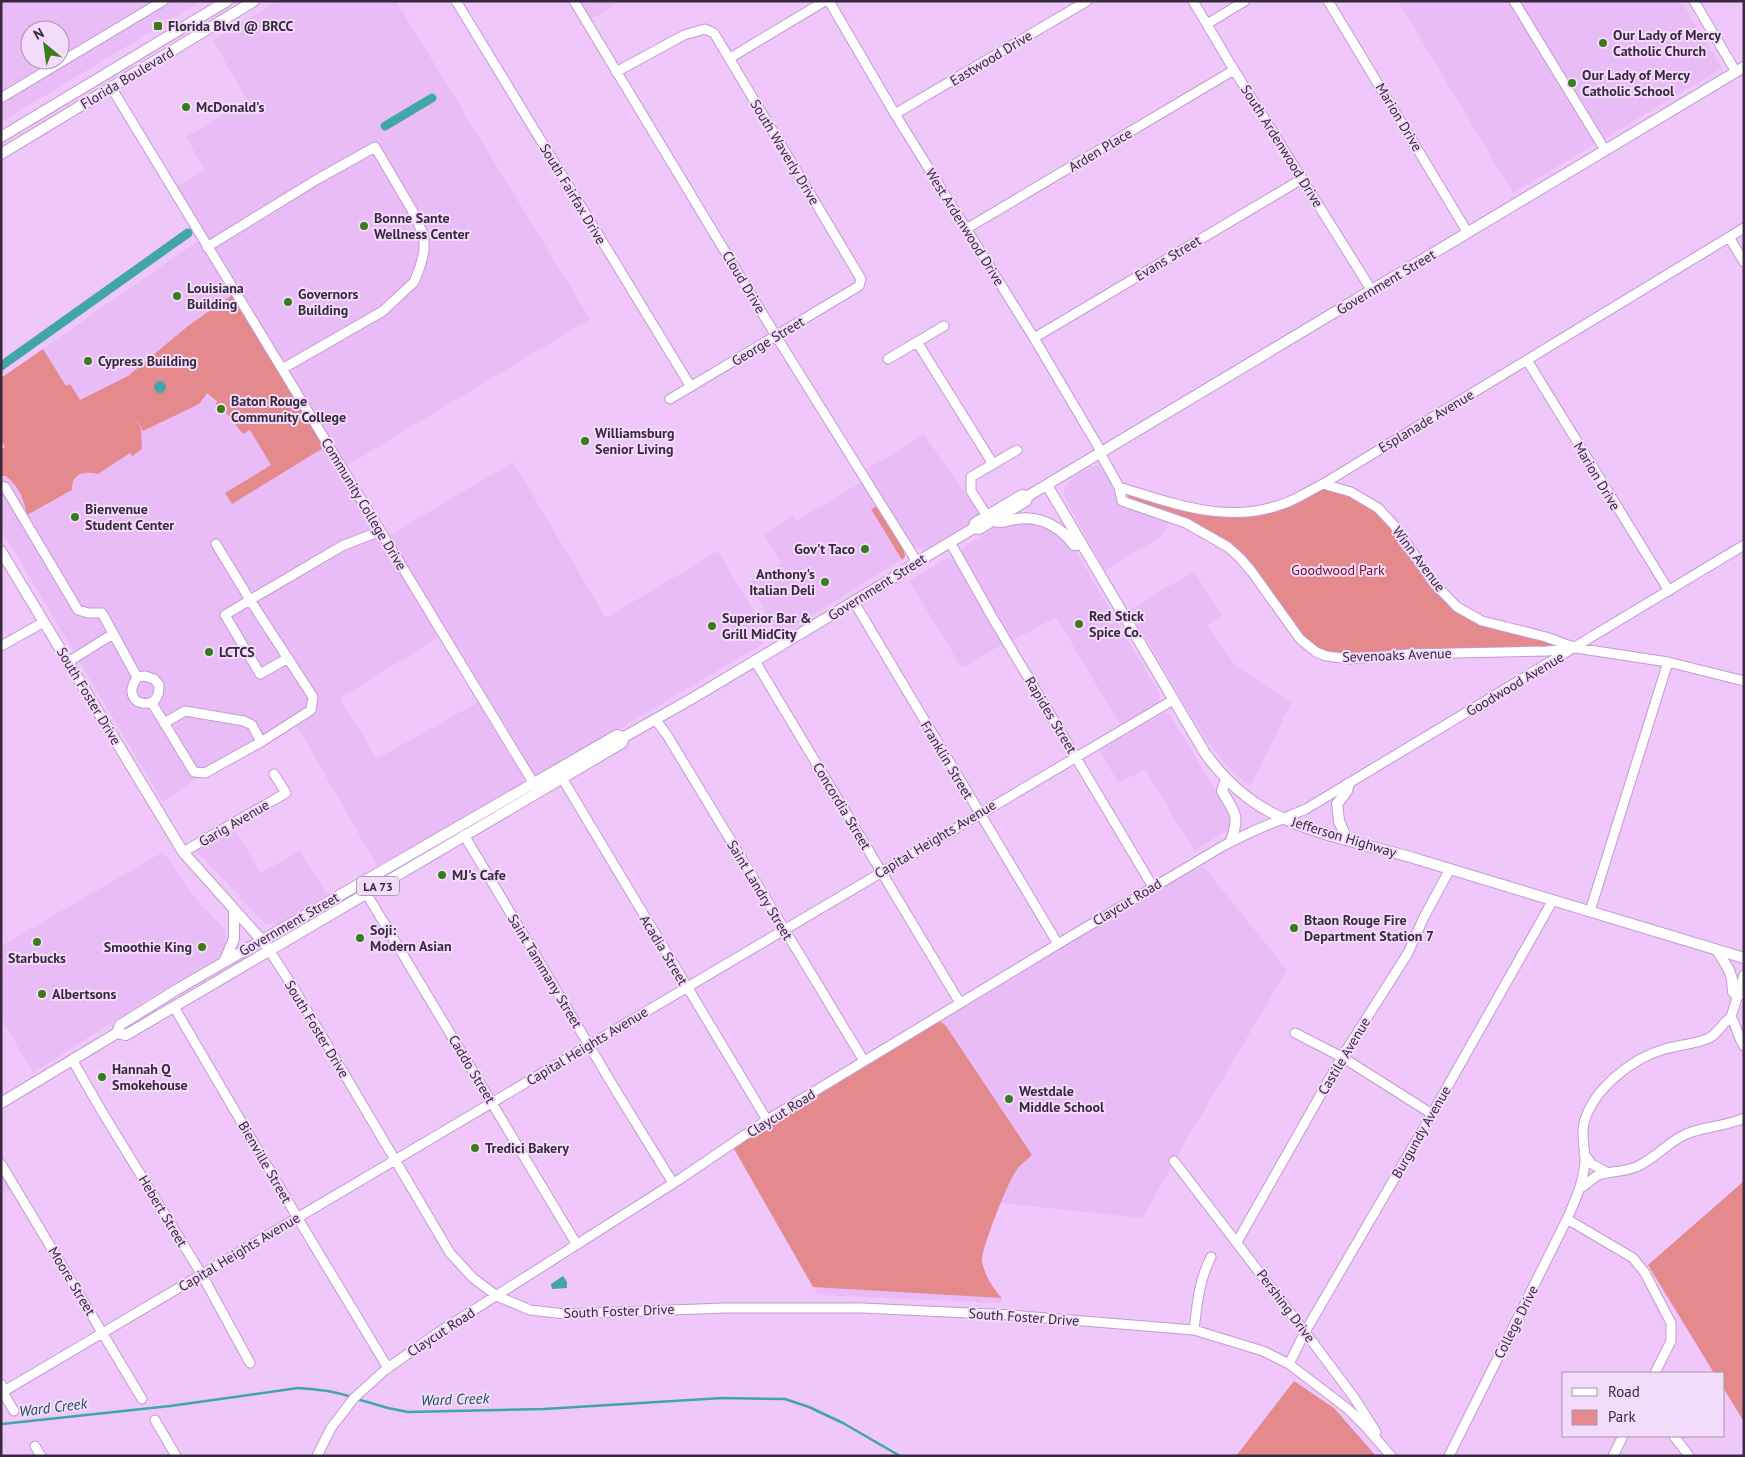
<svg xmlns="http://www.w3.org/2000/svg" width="1745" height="1457" viewBox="0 0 1745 1457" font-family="'PT Sans',sans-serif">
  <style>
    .built { fill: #e9bcf7; fill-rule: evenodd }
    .green { fill: #e48a8d }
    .water { fill: #42a6a9 }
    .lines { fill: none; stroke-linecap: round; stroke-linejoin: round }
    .stream { stroke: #42a6a9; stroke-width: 2.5 }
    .canal { stroke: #42a6a9; stroke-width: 9 }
    .minor-casing { stroke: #c29cce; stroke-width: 11 }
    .major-casing { stroke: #c29cce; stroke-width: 12 }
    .minor { stroke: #fff; stroke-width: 9 }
    .major { stroke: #fff; stroke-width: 10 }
    .poi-dot { fill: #3a7b1c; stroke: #f3dbfb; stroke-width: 2 }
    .labels { text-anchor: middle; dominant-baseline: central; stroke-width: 4; stroke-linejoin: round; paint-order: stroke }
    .shield { fill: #f3dbfb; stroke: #715e77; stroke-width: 1 }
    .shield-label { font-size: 12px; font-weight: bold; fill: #39293e }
    .poi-label { font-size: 14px; font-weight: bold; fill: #39293e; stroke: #f3dbfb; text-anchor: start }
    .street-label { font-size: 14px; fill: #39293e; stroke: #f3dbfb }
    .park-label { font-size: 14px; fill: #7e0c24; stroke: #f3dbfb }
    .water-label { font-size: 15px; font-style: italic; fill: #195254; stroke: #f3dbfb }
  </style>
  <rect width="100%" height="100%" fill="#efc7fb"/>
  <!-- built -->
  <path class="built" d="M1 1H202L1 122ZM30 30H60V60H30Z
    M278 1H396L590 319 343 468 385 538 513 462 606 618 718 551 767 634 763 644 542 774 529 776 443 635 340 698 377 759 478 702 523 777 521 787 377 866 296 724 205 773 163 802 1 529V449L5 447 1 440V378L202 238 173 189 205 170 186 137 247 100 213 40Z
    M574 1H622L586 22Z
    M1398 1H1681L1722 68 1513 193Z
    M924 435 981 516 924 550 913 546 864 471Z
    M1093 466H1100L1104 470 1119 501 1169 523 1162 536 1105 570 1063 495 1067 484 1079 473Z
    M862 482 904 551V558L779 636 749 582 781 563 764 535 793 516 796 521Z
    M1014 522 1030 523 1047 527 1071 543 1160 695 1158 704 1121 726 1056 617 1012 641 962 557 963 547 997 527Z
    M947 558 955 561 1003 644 962 668 909 581Z
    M1194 571 1222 616 1207 625 1235 665 1291 703 1250 787 1227 766 1205 738 1129 610Z
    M1165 712 1169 713 1233 820 1231 828 1194 851 1145 769 1119 783 1099 751Z
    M231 824 261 873 300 851 327 894 278 924H266L192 847Z
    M163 852 196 899 225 929 227 947 219 957 151 997 33 1073 1 1018V946Z
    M1203 866 1287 970 1174 1161 1143 1218 1001 1203 994 1220 983 1252 982 1261 987 1277 995 1291 1002 1298 1001 1303 818 1295 733 1147 783 1115 1156 890Z
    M1 1170 12 1189 1 1195Z"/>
  <!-- green -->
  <path class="green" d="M235 293 328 445 232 504 225 493 271 465 250 430 243 434 227 414 216 405 217 401 207 393 199 404 143 431 133 413 141 429 142 449 132 456 130 453 98 474C85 471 71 473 72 490L27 515C24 499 19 487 6 476H1V449L5 447 1 440V378L43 349 66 386 70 384 80 400 128 376 188 326Z
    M1320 490H1328L1349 495 1371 506 1391 526 1453 607 1486 626 1547 640 1551 641 1554 647 1351 655C1333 652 1318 651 1303 639L1235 549 1127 498 1130 495C1183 510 1226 528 1281 509 1295 504 1307 497 1320 490Z
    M875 507 878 508 904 551 905 556 902 560 871 509Z
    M935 1022H941L946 1026 1032 1155C1028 1159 1022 1163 1018 1168 1009 1178 981 1249 982 1261 984 1274 993 1289 1002 1298L813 1287 733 1147Z
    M1744 1181V1422L1724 1389V1373H1714L1648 1265Z
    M1294 1381 1334 1408 1376 1456H1236Z"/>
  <!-- water -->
  <path class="water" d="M154 387a6 6 0 1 1 12 0a6 6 0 1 1-12 0Z
    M563 1276 567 1282V1288L552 1289 551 1284Z"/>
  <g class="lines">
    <!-- stream -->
    <path class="stream" d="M357 1399 388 1408 408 1412 544 1409 722 1398 785 1399 809 1407 843 1423 900 1456
      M2 1424 170 1406 298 1388C317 1389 334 1391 352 1397"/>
    <!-- canal -->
    <path class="canal" d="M385 126 432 98
      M1 366 188 233"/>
    <defs>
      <path id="minor" d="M456 1 691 387
        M574 1 776 336 917 562
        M829 1 895 114 1034 338 1102 453
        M1193 1 1234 70 1372 291
        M1328 1 1468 233
        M1514 1 1605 150
        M1694 1 1736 72
        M1207 24 1245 1
        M730 58 825 1
        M616 72 684 35 705 29 714 33 861 279 859 286 670 399
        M111 87 537 789
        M1 98 163 1
        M895 114 1087 1
        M966 229 1234 70
        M1729 237 1744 262
        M207 247 316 180 375 147 412 210 424 236V251L420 267 414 282 383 311 282 369
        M1034 338 1302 179
        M917 342 993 464
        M888 359 944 326
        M1527 360 1669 591
        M1100 453 1119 487C1175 504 1230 526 1288 502 1300 497 1311 490 1323 484L1744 228
        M1323 484 1351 492 1378 508 1394 525 1433 582 1457 607 1482 621 1546 637 1573 647
        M1 486 5 487 78 610 88 613H102L137 677
        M1119 487 1122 501 1186 523 1228 547 1241 559 1252 572 1300 639 1316 652 1326 656 1350 659 1410 654 1547 651 1576 648 1668 662 1744 681
        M987 516 971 491V477L1017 450
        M950 542 991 615 1153 887
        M216 544 250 600 342 546 380 531
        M854 602 1058 944
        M1 646 44 622
        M755 661 960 1003
        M68 662 113 634
        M145 676 154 679 159 685C159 689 159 694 157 697 151 707 133 705 132 692 131 687 135 681 137 677Z
        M152 703 194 772 205 773 261 742 311 710 313 697C292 665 271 632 250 600L225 615 260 674 288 658
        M655 719 667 735 864 1061
        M164 723 185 711 244 721 252 725 261 742
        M562 778 767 1120
        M464 835 618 1094 673 1183
        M183 852 286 793 274 774
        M366 893 577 1245
        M1590 911 1668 662
        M269 950 293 987 450 1253 473 1278 497 1296 530 1310 565 1314 725 1308H863L1011 1315 1194 1330 1263 1351 1289 1364 1348 1409 1365 1426 1391 1456
        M174 1007 303 1227 388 1368
        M1731 1017C1736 1024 1737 1036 1744 1046
        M1295 1033 1342 1057 1432 1114
        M73 1061 101 1110 202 1275 250 1363
        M1584 1154 1592 1164 1608 1173
        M1174 1161 1305 1332 1353 1396 1376 1432
        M1 1164 142 1399
        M1580 1188C1588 1185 1591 1178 1599 1175 1612 1170 1627 1173 1640 1165 1656 1157 1668 1143 1684 1135 1703 1126 1725 1127 1744 1118
        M1567 1219 1633 1258 1645 1273 1671 1323V1341L1655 1373
        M1237 1242 1342 1057 1408 953 1424 917 1450 869
        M1194 1330C1197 1304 1199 1280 1211 1257
        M1289 1364 1305 1332 1432 1114 1553 900
        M1 1384 5 1396 14 1411
        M1 1393 1173 700
        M155 1420 176 1456
        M1674 1436 1689 1456
        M35 1446 41 1456
        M317 1456 331 1428 354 1398 385 1370 439 1332 680 1179 767 1120 1058 944 1223 846 1251 832 1306 809 1744 545
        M1449 1456 1567 1219C1575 1201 1584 1181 1585 1161 1585 1148 1581 1136 1584 1123 1593 1089 1632 1058 1665 1049 1679 1045 1696 1044 1709 1038 1719 1033 1722 1023 1731 1017L1744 975
        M1613 1456 1623 1436"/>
      <path id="major" d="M1 137 227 1
        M1 154 254 1
        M1047 485 1205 753C1223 778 1245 799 1272 813 1318 837 1372 845 1420 860 1528 893 1636 926 1744 958
        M994 521C1004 524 1006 520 1016 519 1040 515 1061 527 1074 545H1078
        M974 528 979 529 1026 501 1028 496 1744 67
        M1 551 183 852 266 945
        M1226 779 1222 791C1235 814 1240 814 1231 841
        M1347 840 1339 821 1337 804 1347 791 1349 783
        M1717 950 1729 970 1732 979 1733 992 1737 996 1744 993
        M224 962 234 939V910
        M117 1033 126 1035 622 743 624 737
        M1 1103 117 1033 120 1025 176 990 617 735 624 737 693 698 898 575 917 562 974 528 975 523 1022 495 1028 496"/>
    </defs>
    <!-- minor casing -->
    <use href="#minor" class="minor-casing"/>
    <!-- major casing -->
    <use href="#major" class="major-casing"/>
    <!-- minor -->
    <use href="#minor" class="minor"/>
    <!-- major -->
    <use href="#major" class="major"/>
  </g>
  <!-- markers -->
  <g class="poi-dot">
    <rect x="153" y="21" width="10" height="10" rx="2.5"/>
    <circle cx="1603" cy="43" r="5"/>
    <circle cx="1572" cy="83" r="5"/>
    <circle cx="186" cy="107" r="5"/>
    <circle cx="364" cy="226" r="5"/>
    <circle cx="177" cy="296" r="5"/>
    <circle cx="288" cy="302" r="5"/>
    <circle cx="88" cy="361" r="5"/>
    <circle cx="221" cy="409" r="5"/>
    <circle cx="585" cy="441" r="5"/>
    <circle cx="75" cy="517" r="5"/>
    <circle cx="865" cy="549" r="5"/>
    <circle cx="825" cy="582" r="5"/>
    <circle cx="1079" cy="624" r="5"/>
    <circle cx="712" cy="626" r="5"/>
    <circle cx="209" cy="652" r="5"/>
    <circle cx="442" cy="875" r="5"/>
    <circle cx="1294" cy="928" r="5"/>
    <circle cx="360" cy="938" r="5"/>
    <circle cx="37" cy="942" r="5"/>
    <circle cx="202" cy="947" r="5"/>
    <circle cx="42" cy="994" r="5"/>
    <circle cx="102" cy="1077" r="5"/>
    <circle cx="1009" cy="1099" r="5"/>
    <circle cx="475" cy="1148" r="5"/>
  </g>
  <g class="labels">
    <!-- shield labels -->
    <rect class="shield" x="357" y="876.5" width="42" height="19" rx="4"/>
    <g class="shield-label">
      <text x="378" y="886">LA 73</text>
    </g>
    <!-- poi labels -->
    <g class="poi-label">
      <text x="168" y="26">Florida Blvd @ BRCC</text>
      <text x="1613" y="35">Our Lady of Mercy<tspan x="1613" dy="16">Catholic Church</tspan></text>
      <text x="1582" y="75">Our Lady of Mercy<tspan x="1582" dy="16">Catholic School</tspan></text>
      <text x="196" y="107">McDonald's</text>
      <text x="374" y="218">Bonne Sante<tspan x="374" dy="16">Wellness Center</tspan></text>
      <text x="187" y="288">Louisiana<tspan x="187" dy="16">Building</tspan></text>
      <text x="298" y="294">Governors<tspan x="298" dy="16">Building</tspan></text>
      <text x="98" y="361">Cypress Building</text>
      <text x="231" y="401">Baton Rouge<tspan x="231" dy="16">Community College</tspan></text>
      <text x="595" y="433">Williamsburg<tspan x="595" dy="16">Senior Living</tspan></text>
      <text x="85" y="509">Bienvenue<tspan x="85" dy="16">Student Center</tspan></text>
      <text x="855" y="549" text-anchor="end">Gov't Taco</text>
      <text x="815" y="574" text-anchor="end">Anthony's<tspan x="815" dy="16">Italian Deli</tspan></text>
      <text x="1089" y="616">Red Stick<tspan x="1089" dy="16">Spice Co.</tspan></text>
      <text x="722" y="618">Superior Bar &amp;<tspan x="722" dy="16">Grill MidCity</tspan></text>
      <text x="219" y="652">LCTCS</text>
      <text x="452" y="875">MJ's Cafe</text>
      <text x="1304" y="920">Btaon Rouge Fire<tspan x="1304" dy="16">Department Station 7</tspan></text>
      <text x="370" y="930">Soji:<tspan x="370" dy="16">Modern Asian</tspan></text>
      <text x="192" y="947" text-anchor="end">Smoothie King</text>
      <text x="37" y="958" text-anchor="middle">Starbucks</text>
      <text x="52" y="994">Albertsons</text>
      <text x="112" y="1069">Hannah Q<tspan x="112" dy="16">Smokehouse</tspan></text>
      <text x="1019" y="1091">Westdale<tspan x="1019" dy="16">Middle School</tspan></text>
      <text x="485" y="1148">Tredici Bakery</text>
    </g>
    <!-- street labels -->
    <g class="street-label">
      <text transform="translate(991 58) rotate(-31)">Eastwood Drive</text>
      <text transform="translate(127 78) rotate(-31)">Florida Boulevard</text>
      <text transform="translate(1399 117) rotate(59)">Marion Drive</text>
      <text transform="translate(1282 146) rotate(58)">South Ardenwood Drive</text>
      <text transform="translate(1100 150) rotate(-31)">Arden Place</text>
      <text transform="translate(785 152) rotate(59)">South Waverly Drive</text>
      <text transform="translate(573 194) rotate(59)">South Fairfax Drive</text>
      <text transform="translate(965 227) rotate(58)">West Ardenwood Drive</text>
      <text transform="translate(1168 258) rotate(-31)">Evans Street</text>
      <text transform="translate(744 282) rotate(59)">Cloud Drive</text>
      <text transform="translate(1386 282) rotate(-31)">Government Street</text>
      <text transform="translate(768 341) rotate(-31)">George Street</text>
      <text transform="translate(1426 421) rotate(-31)">Esplanade Avenue</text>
      <text transform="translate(1597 476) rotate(59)">Marion Drive</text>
      <text transform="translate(364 504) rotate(59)">Community College Drive</text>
      <text transform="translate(1419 559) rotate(53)">Winn Avenue</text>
      <text transform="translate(877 587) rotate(-32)">Government Street</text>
      <text transform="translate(1397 655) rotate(-2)">Sevenoaks Avenue</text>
      <text transform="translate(1515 684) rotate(-31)">Goodwood Avenue</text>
      <text transform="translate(89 696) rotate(59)">South Foster Drive</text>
      <text transform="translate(1051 715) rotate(59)">Rapides Street</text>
      <text transform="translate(947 760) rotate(59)">Franklin Street</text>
      <text transform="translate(842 806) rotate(59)">Concordia Street</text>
      <text transform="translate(234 823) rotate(-30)">Garig Avenue</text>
      <text transform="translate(1344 837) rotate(17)">Jefferson Highway</text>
      <text transform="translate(935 839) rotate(-31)">Capital Heights Avenue</text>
      <text transform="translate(760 890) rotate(59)">Saint Landry Street</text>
      <text transform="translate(1127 902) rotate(-31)">Claycut Road</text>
      <text transform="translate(289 924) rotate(-30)">Government Street</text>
      <text transform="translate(664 950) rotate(59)">Acadia Street</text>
      <text transform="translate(545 971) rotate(59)">Saint Tammany Street</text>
      <text transform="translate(317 1029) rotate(59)">South Foster Drive</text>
      <text transform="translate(587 1046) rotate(-31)">Capital Heights Avenue</text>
      <text transform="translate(1344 1056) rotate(-59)">Castile Avenue</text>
      <text transform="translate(472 1069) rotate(59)">Caddo Street</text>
      <text transform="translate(781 1113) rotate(-32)">Claycut Road</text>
      <text transform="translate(1421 1132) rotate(-60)">Burgundy Avenue</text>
      <text transform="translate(265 1162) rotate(60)">Bienville Street</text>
      <text transform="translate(163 1211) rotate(59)">Hebert Street</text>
      <text transform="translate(239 1252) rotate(-31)">Capital Heights Avenue</text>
      <text transform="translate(72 1281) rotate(59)">Moore Street</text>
      <text transform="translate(1286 1306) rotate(53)">Pershing Drive</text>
      <text transform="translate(619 1311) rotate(-2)">South Foster Drive</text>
      <text transform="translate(1024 1317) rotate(4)">South Foster Drive</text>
      <text transform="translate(1516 1322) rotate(-63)">College Drive</text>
      <text transform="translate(441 1332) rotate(-33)">Claycut Road</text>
    </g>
    <!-- park labels -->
    <g class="park-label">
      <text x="1338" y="570">Goodwood Park</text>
    </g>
    <!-- water labels -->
    <g class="water-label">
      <text transform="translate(455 1399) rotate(-2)">Ward Creek</text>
      <text transform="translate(53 1407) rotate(-7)">Ward Creek</text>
    </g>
  </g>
  <!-- border -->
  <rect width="1745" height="1457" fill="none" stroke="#39293e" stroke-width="5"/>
  <!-- legend -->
  <rect x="1562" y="1372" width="162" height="65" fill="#f3dbfb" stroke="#a994af"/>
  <rect x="1572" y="1388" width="25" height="8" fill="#ffffff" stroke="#a994af"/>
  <text x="1608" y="1397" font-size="15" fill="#39293e">Road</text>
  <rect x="1572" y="1410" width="25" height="15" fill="#e48a8d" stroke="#a994af"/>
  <text x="1608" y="1422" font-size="15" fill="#39293e">Park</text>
  <!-- north arrow -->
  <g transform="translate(45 45) rotate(331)"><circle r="24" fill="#f3dbfb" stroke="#a994af"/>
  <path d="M0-4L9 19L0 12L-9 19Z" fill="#3a7b1c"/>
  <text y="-8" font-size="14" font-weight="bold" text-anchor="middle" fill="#39293e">N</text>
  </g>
</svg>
